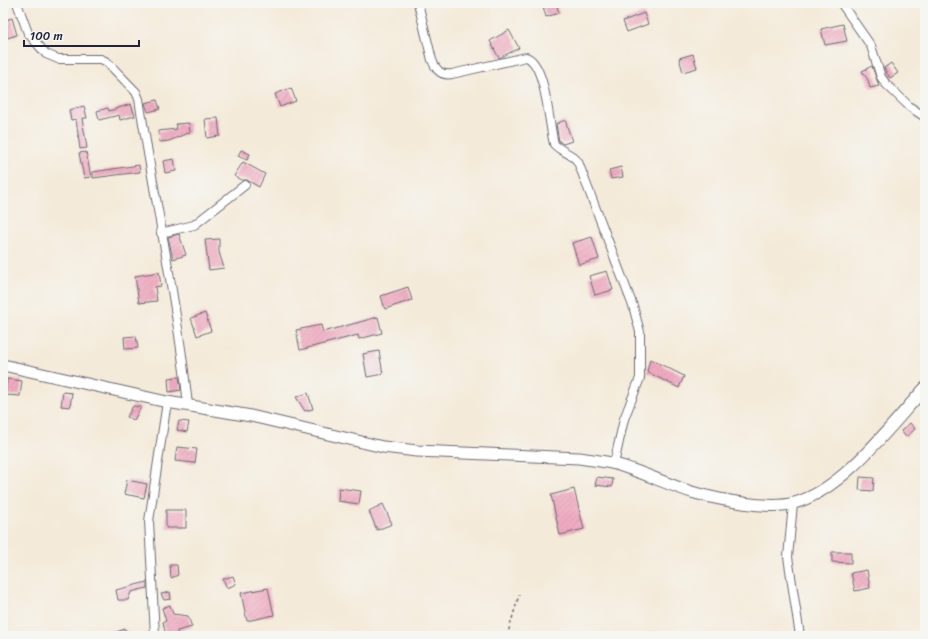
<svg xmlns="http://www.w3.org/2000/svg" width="928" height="639" viewBox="0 0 928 639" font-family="Sriracha,sans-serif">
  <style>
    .building { fill: url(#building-hatch) }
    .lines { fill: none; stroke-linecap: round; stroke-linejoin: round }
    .minor-casing { stroke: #6c6872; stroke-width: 10 }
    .secondary-casing { stroke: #6c6872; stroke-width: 13 }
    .path { stroke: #6c6872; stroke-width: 1.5; stroke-dasharray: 3 3; stroke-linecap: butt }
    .minor { stroke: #fff; stroke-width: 8 }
    .secondary { stroke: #fff; stroke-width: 11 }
  </style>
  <defs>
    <pattern id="building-hatch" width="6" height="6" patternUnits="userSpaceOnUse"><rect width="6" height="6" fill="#efabc1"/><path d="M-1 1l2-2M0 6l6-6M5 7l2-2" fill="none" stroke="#cd93a7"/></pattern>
  </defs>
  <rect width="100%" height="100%" fill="#f6f6f2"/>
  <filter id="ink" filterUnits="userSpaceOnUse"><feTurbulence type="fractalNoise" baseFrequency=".025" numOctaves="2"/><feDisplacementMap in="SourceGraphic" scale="8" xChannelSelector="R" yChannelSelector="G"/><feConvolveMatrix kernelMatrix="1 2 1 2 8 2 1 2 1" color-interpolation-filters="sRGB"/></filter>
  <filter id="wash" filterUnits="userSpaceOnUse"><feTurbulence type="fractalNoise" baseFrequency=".012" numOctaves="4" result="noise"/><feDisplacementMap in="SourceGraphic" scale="16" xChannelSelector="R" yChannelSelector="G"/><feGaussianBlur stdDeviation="0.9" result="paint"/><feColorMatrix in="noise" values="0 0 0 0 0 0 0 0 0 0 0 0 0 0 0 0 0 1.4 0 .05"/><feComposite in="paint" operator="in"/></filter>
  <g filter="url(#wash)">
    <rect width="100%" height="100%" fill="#f4ead9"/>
    <g id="blocks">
      <!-- building -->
      <path class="building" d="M551 3H556L559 13 546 17 543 6Z
        M644 13 648 24 627 32 623 21Z
        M12 18 17 35 4 39 3 21Z
        M843 24 847 41 825 45 821 29Z
        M509 30 519 48 499 58 490 41Z
        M693 54 697 68 683 72 679 58Z
        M891 63 898 73 890 78 884 68Z
        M872 66 879 86 870 88 868 80 862 71Z
        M291 88 296 101 280 107 275 94Z
        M157 100 160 109 148 112 145 103Z
        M131 104 135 116 120 120 119 115 99 120 97 111 108 108 109 111Z
        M84 106 87 118H82L87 148 80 149 76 119 71 120 69 110Z
        M218 118 220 136 207 138 205 119Z
        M565 120 572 141 563 144 559 141 556 124Z
        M189 123 190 132 169 141 159 142 158 131 177 129 176 124Z
        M241 150 250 154 247 160 238 156Z
        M86 152 91 177 84 178 79 153Z
        M174 159 176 171 165 173 163 161Z
        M243 162 265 174 259 187 247 180H242L234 176Z
        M139 165 140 172 93 178V172Z
        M621 167 623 177 611 179 609 170Z
        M179 234 186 255 173 259 168 237Z
        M592 237 599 259 579 265 572 243Z
        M219 239V252L224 268 209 270 205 240Z
        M607 271 613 290 595 295 589 276Z
        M159 272 161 286 155 287 157 301 139 303 135 276Z
        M408 287 412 300 385 309 381 296Z
        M205 313 211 331 197 336 191 318Z
        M378 317 382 333 359 339 358 335 300 350 296 330 321 325 323 332Z
        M136 336 138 348 125 349 124 337Z
        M379 351 383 374 367 377 363 354Z
        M650 359 684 376 679 388 647 372Z
        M179 377 181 390 169 392 168 378Z
        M7 379 22 381 20 396 5 395Z
        M63 392 72 393 70 407 61 406Z
        M308 393 313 409 305 411 296 397Z
        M133 406 141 407 134 420 127 417Z
        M179 421 189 422 187 432 177 430Z
        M910 423 915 429 906 437 901 431Z
        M177 447 197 449 195 463 175 461Z
        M597 477 613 479 612 487 595 485Z
        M860 477 874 478 873 491 859 490Z
        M127 480 147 484 144 498 124 494Z
        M339 488 361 491 359 504 338 501Z
        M574 489 584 529 560 535 551 495Z
        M383 504 392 524 377 530 369 511Z
        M166 510H186V528H166Z
        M832 552H851V563L832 562Z
        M170 565H177L178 575 171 578Z
        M867 570 870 588 855 591 851 573Z
        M233 576 236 584 227 588 223 579Z
        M147 582V588L131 592 128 600H118L116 590Z
        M268 588 274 615 247 621 241 593Z
        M170 592 171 599 164 600 161 594Z
        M170 605 173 614 188 616 192 627 177 631 178 636H166L163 622 166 621 162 608Z
        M125 629 127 636H107V635Z"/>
    </g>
  </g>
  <g filter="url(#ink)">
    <use href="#blocks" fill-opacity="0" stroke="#6c6872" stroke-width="1"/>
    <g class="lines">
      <defs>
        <path id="minor" d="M17 3 28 33 46 54 58 59H101L107 62 136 92 139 99C155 201 177 302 188 405
          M418 3 432 60C436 70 441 76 452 74L526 57C546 63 549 126 554 144 561 152 572 153 578 162L633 306 640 332V378L624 419 614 464
          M841 3 871 46 881 77 886 84 910 107 925 117
          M161 233 194 225 245 185
          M793 504 788 557 800 636
          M155 636 149 521 167 402"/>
        <path id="secondary" d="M3 365 167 402 251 416 383 447 417 451 579 458C591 460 604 461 615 464 643 472 668 485 695 493 720 500 770 510 794 503 843 490 891 425 925 388"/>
      </defs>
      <!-- minor casing -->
      <use href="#minor" class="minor-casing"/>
      <!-- secondary casing -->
      <use href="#secondary" class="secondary-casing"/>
      <!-- path -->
      <path class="path" d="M507 636 519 595"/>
      <!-- minor -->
      <use href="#minor" class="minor"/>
      <!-- secondary -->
      <use href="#secondary" class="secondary"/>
    </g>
  </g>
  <!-- margin -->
  <rect width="928" height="639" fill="none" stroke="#f6f6f2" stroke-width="16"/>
  <!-- scale -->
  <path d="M24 40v6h115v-6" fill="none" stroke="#22223b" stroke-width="2"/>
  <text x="30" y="40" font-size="12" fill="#22223b" stroke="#f6f6f2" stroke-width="3" paint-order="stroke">100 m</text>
</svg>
